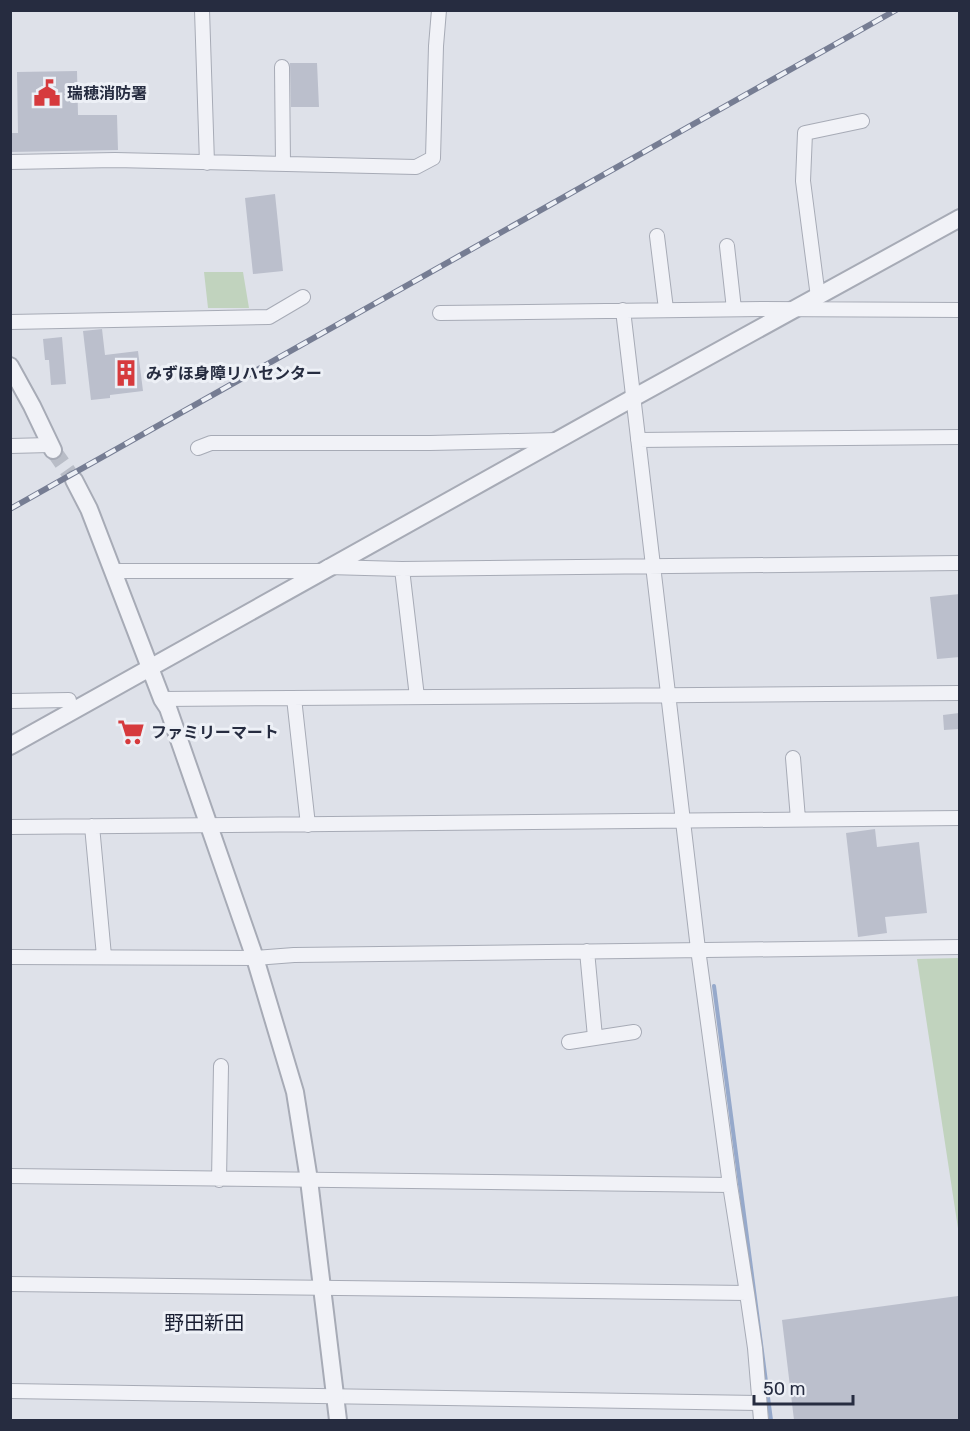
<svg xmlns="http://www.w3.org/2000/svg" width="970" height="1431" viewBox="0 0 970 1431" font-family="Rubik,'Noto Sans JP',sans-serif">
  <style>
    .green { fill: #c1d3be }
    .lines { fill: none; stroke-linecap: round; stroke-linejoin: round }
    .stream { stroke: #96a9cb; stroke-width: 4 }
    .building { fill: #bbbfcc }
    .tertiary-tunnel { stroke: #b9bdc7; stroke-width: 16; stroke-dasharray: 16 8; stroke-linecap: butt }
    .minor-casing { stroke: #a7abb6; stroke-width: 16 }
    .tertiary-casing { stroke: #a7abb6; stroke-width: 20 }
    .minor { stroke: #f1f2f7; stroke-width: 14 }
    .tertiary { stroke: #f1f2f7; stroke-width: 16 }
    .rail-casing { stroke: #767d93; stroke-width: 6 }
    .rail { stroke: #edf0f6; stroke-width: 4; stroke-dasharray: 11; stroke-linecap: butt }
    .labels { text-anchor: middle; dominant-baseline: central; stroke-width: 6; stroke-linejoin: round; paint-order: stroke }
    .poi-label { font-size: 16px; font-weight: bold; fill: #262c40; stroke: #edf0f6; text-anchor: start }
    .quarter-label { font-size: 20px; fill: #181d31; stroke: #edf0f6 }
  </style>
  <rect width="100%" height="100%" fill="#dee1e9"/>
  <!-- green -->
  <path class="green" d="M204 272H243L249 308H208Z
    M959 958H960L959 1235 917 959Z"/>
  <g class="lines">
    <!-- stream -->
    <path class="stream" d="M714 986 771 1420"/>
  </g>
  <!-- building -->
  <path class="building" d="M290 63H317L319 107H291Z
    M77 71 78 115H117L118 150 10 152V133H18L17 72Z
    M275 194 283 271 253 274 245 198Z
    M102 329 105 355 138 351 143 391 110 395V398L91 400 83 331Z
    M62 337 66 384 51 385 49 360H45L43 339Z
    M960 594V657L937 659 930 597Z
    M959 713 960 729 944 730 943 715Z
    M875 829 877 847 919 842 927 913 885 917 887 933 858 937 846 833Z
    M958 1296 960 1420H794L782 1320Z"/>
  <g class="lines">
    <!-- tertiary-tunnel -->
    <path class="tertiary-tunnel" d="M53 450 74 480"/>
    <defs>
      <path id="minor" d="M202 10 207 163
        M282 67 283 164
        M10 162 115 160 416 167 433 158 436 46 439 10
        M657 236 666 309
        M727 246 734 309
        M818 297 803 181 805 133 862 121
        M623 310 698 949 730 1185 747 1293 755 1348 761 1420
        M440 313 762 309 960 310
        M10 322 269 317 303 297
        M638 440 960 437
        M10 446 50 445
        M198 448 211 443H430L558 440
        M328 567 402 569 960 563
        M402 569 417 697
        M114 571H322
        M294 698 308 825
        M162 699 960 693
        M10 701 69 700
        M793 758 798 819
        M92 826 104 956
        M10 827 960 818
        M587 951 595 1037
        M10 957 255 958 294 955 960 947
        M569 1042 634 1032
        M10 1176 730 1185
        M219 1180 221 1066
        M10 1284 747 1293
        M10 1391 758 1403"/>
      <path id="tertiary" d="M10 366 32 406 53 450
        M74 480 89 509 162 699 168 708 255 958 295 1092 309 1180 338 1420
        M10 746 633 398 960 218"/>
    </defs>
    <!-- minor casing -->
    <use href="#minor" class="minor-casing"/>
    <!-- tertiary casing -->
    <use href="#tertiary" class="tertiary-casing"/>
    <!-- minor -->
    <use href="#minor" class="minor"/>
    <!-- tertiary -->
    <use href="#tertiary" class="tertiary"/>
    <defs>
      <path id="rail" d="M10 509 896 10"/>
    </defs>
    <!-- rail casing -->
    <use href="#rail" class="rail-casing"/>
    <!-- rail -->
    <use href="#rail" class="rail"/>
  </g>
  <!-- icons -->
  <defs>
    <symbol id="civic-bare" viewBox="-9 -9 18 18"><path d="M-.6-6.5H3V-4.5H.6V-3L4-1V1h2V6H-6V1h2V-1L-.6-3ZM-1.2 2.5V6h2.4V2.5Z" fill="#d63a3d" stroke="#edf0f6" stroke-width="2.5" paint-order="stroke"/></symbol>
    <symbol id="building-bare" viewBox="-9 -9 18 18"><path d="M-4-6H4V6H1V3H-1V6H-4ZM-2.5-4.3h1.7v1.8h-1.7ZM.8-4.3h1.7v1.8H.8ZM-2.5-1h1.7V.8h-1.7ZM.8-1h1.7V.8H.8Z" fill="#d63a3d" stroke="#edf0f6" stroke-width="2.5" paint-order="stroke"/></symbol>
    <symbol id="supermarket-bare" viewBox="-9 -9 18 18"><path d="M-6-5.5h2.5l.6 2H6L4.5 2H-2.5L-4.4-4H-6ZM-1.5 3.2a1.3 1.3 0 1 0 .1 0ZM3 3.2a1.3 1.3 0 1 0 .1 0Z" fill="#d63a3d" stroke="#edf0f6" stroke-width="2.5" paint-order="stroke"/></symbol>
  </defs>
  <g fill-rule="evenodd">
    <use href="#civic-bare" x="28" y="74" width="38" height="38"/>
    <use href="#building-bare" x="107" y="354" width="38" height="38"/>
    <use href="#supermarket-bare" x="112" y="713" width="38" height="38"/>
  </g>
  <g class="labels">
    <!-- poi labels -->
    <g class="poi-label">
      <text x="67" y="93">瑞穂消防署</text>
      <text x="146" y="373">みずほ身障リハセンター</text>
      <text x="151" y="732">ファミリーマート</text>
    </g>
    <!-- quarter labels -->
    <g class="quarter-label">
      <text x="204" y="1323">野田新田</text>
    </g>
  </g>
  <!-- border -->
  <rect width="970" height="1431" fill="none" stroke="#262c40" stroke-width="24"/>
  <!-- scale -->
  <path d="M754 1395v9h99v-9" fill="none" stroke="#262c40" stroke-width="3"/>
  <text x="763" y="1395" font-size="18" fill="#262c40" stroke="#edf0f6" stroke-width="4.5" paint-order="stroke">50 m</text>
</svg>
